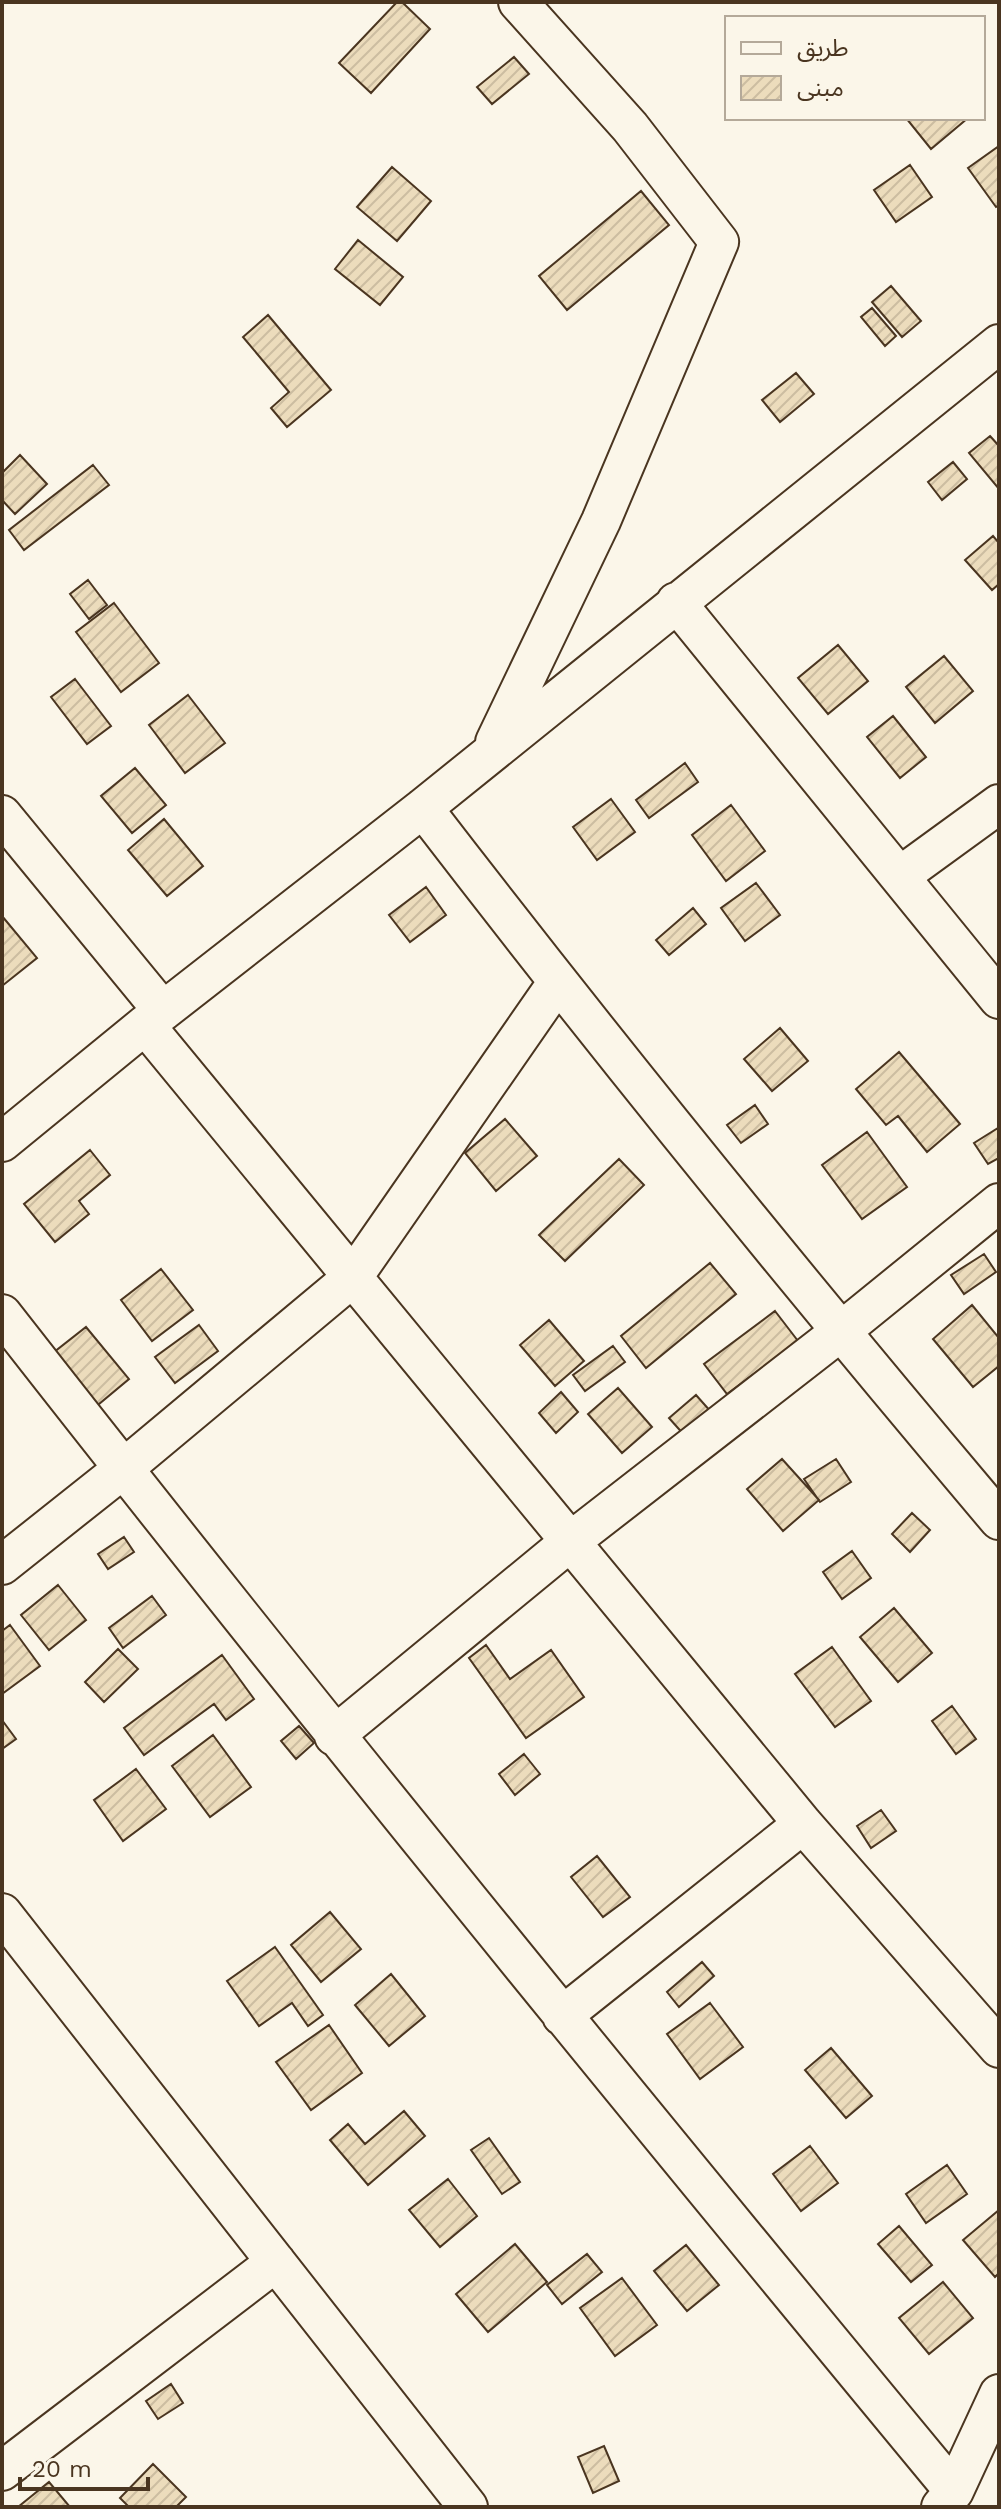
<svg xmlns="http://www.w3.org/2000/svg" width="1001" height="2509" viewBox="0 0 1001 2509" font-family="'Work Sans','Noto Sans Arabic',sans-serif">
  <style>
    .building { fill: url(#building-hatch); stroke: #4a3520; stroke-width: 2 }
    .lines { fill: none; stroke-linecap: round; stroke-linejoin: round }
    .minor-casing { stroke: #4a3520; stroke-width: 42 }
    .minor { stroke: #fbf6e9; stroke-width: 38 }
  </style>
  <defs>
    <pattern id="building-hatch" width="6" height="6" patternUnits="userSpaceOnUse" patternTransform="scale(2)"><rect width="6" height="6" fill="#ecdcbc"/><path d="M-1 1l2-2M0 6l6-6M5 7l2-2" fill="none" stroke="#ccbda1"/></pattern>
  </defs>
  <rect width="100%" height="100%" fill="#fbf6e9"/>
  <!-- building -->
  <path class="building" d="M397 2H402L430 29 371 93 339 63Z
    M514 57 529 74 492 104 477 87Z
    M906 118H968L931 149Z
    M999 146V205L996 207 968 168Z
    M910 165 932 197 896 222 874 190Z
    M392 167 431 201 397 241 357 207Z
    M641 191 669 225 567 310 539 276Z
    M358 240 403 277 380 305 335 269Z
    M891 286 921 321 902 337 872 302Z
    M872 308 896 336 885 346 861 317Z
    M268 315 331 390 287 427 271 408 289 392 243 337Z
    M796 373 814 394 780 422 762 400Z
    M990 436 999 446V489L969 453Z
    M20 455 47 484 15 514 2 500V473Z
    M953 462 967 479 942 500 928 482Z
    M93 465 109 485 24 550 9 530Z
    M993 536 999 543V584L992 590 965 560Z
    M88 580 107 605 89 619 70 594Z
    M114 603 159 663 121 692 76 632Z
    M838 645 868 681 828 714 798 678Z
    M944 656 973 691 935 723 906 687Z
    M75 679 111 726 87 744 51 697Z
    M188 695 225 743 185 773 149 725Z
    M893 716 926 757 900 778 867 737Z
    M685 763 698 782 649 818 636 800Z
    M135 768 166 805 132 833 101 796Z
    M611 799 635 832 597 860 573 827Z
    M731 805 765 851 726 881 692 835Z
    M164 819 203 866 167 896 128 850Z
    M756 883 780 915 745 941 721 908Z
    M426 887 446 915 410 942 389 915Z
    M693 908 706 924 669 955 656 940Z
    M2 916 37 958 2 986Z
    M780 1028 808 1061 772 1091 744 1059Z
    M899 1052 960 1124 927 1152 898 1116 886 1125 856 1089Z
    M755 1105 768 1124 741 1143 727 1125Z
    M505 1119 537 1156 496 1191 465 1153Z
    M998 1128 999 1158 988 1164 974 1143Z
    M867 1132 907 1187 862 1219 822 1165Z
    M90 1150 110 1175 79 1201 89 1214 55 1242 24 1204Z
    M619 1159 644 1185 565 1261 539 1235Z
    M984 1254 996 1272 964 1294 951 1275Z
    M710 1263 736 1294 646 1368 621 1336Z
    M161 1269 193 1310 152 1341 121 1300Z
    M972 1305 999 1338V1366L973 1387 933 1339Z
    M775 1311 798 1341 727 1394 704 1364Z
    M549 1320 584 1361 555 1386 520 1345Z
    M199 1325 218 1351 175 1383 155 1357Z
    M86 1327 129 1379 87 1414 44 1360Z
    M613 1346 625 1362 585 1391 573 1375Z
    M618 1388 652 1427 622 1453 588 1414Z
    M561 1392 578 1412 556 1433 539 1413Z
    M696 1395 712 1413 686 1437 669 1418Z
    M782 1459 819 1500 783 1531 747 1489Z
    M836 1459 851 1482 820 1502 804 1479Z
    M912 1513 930 1530 910 1552 892 1534Z
    M124 1537 134 1552 108 1569 98 1554Z
    M852 1551 871 1578 842 1599 823 1572Z
    M58 1585 86 1620 49 1650 21 1615Z
    M152 1596 166 1615 123 1648 109 1628Z
    M894 1608 932 1653 898 1682 860 1637Z
    M10 1625 40 1666 2 1694V1631Z
    M486 1645 510 1679 551 1650 584 1697 526 1738 469 1658Z
    M832 1647 871 1701 835 1727 795 1674Z
    M118 1649 138 1669 104 1702 85 1682Z
    M222 1655 254 1699 226 1720 214 1704 144 1755 124 1728Z
    M952 1706 976 1739 956 1754 932 1721Z
    M2 1720 16 1739 2 1749Z
    M299 1726 314 1743 296 1759 281 1741Z
    M213 1735 251 1787 210 1817 172 1766Z
    M524 1754 540 1774 515 1795 499 1774Z
    M136 1769 166 1809 123 1841 94 1800Z
    M881 1810 896 1831 871 1848 857 1826Z
    M597 1856 630 1897 603 1917 571 1877Z
    M330 1912 361 1949 321 1982 291 1945Z
    M275 1947 323 2015 308 2026 292 2003 259 2026 227 1981Z
    M702 1962 714 1976 679 2007 667 1992Z
    M391 1974 425 2016 389 2046 355 2005Z
    M710 2003 743 2047 700 2079 667 2034Z
    M329 2025 362 2073 311 2110 276 2062Z
    M831 2048 872 2096 846 2118 805 2070Z
    M404 2111 425 2136 368 2185 330 2140 348 2124 365 2144Z
    M489 2138 520 2182 502 2194 471 2150Z
    M810 2146 838 2183 801 2211 773 2174Z
    M947 2165 967 2194 926 2223 906 2194Z
    M448 2179 477 2216 440 2247 409 2210Z
    M999 2210V2273L995 2277 963 2240Z
    M899 2226 932 2265 911 2282 878 2244Z
    M515 2244 547 2282 488 2332 456 2294Z
    M686 2245 719 2285 687 2311 654 2271Z
    M587 2254 602 2272 562 2304 547 2285Z
    M622 2278 657 2325 615 2356 580 2308Z
    M943 2282 973 2318 929 2354 899 2318Z
    M171 2384 183 2403 158 2419 146 2401Z
    M604 2446 619 2481 593 2493 578 2457Z
    M153 2464 186 2497 176 2507H129L120 2498Z
    M49 2482 70 2507H18Z"/>
  <g class="lines">
    <defs>
      <path id="minor" d="M676 602 999 999
        M495 742 601 521 719 242 630 127 518 2
        M423 808C609 1050 802 1287 999 1520
        M2 815 163 1011
        M900 876 999 804
        M145 1025 803 1824 999 2048
        M2 1142 145 1025 423 808 999 344
        M2 1314C313 1712 632 2102 954 2491
        M2 1565 123 1469 353 1277 557 983
        M334 1736 571 1541 840 1332 999 1203
        M2 1913 468 2507
        M562 2016 803 1824
        M2 2471 276 2262
        M941 2507 954 2491 999 2394"/>
    </defs>
    <!-- minor casing -->
    <use href="#minor" class="minor-casing"/>
    <!-- minor -->
    <use href="#minor" class="minor"/>
  </g>
  <!-- border -->
  <rect width="1001" height="2509" fill="none" stroke="#4a3520" stroke-width="8"/>
  <!-- legend -->
  <rect x="725" y="16" width="260" height="104" fill="#fbf6e9" stroke="#b4a999" stroke-width="2"/>
  <rect x="741" y="42" width="40" height="12" fill="#fbf6e9" stroke="#b4a999" stroke-width="2"/>
  <text x="797" y="56" font-size="24" fill="#4a3520">طريق</text>
  <rect x="741" y="76" width="40" height="24" fill="url(#building-hatch)" stroke="#b4a999" stroke-width="2"/>
  <text x="797" y="96" font-size="24" fill="#4a3520">مبنى</text>
  <!-- scale -->
  <path d="M20 2477v12h128v-12" fill="none" stroke="#4a3520" stroke-width="4"/>
  <text x="32" y="2477" font-size="24" fill="#4a3520" stroke="#fbf6e9" stroke-width="6" paint-order="stroke">20 m</text>
</svg>
